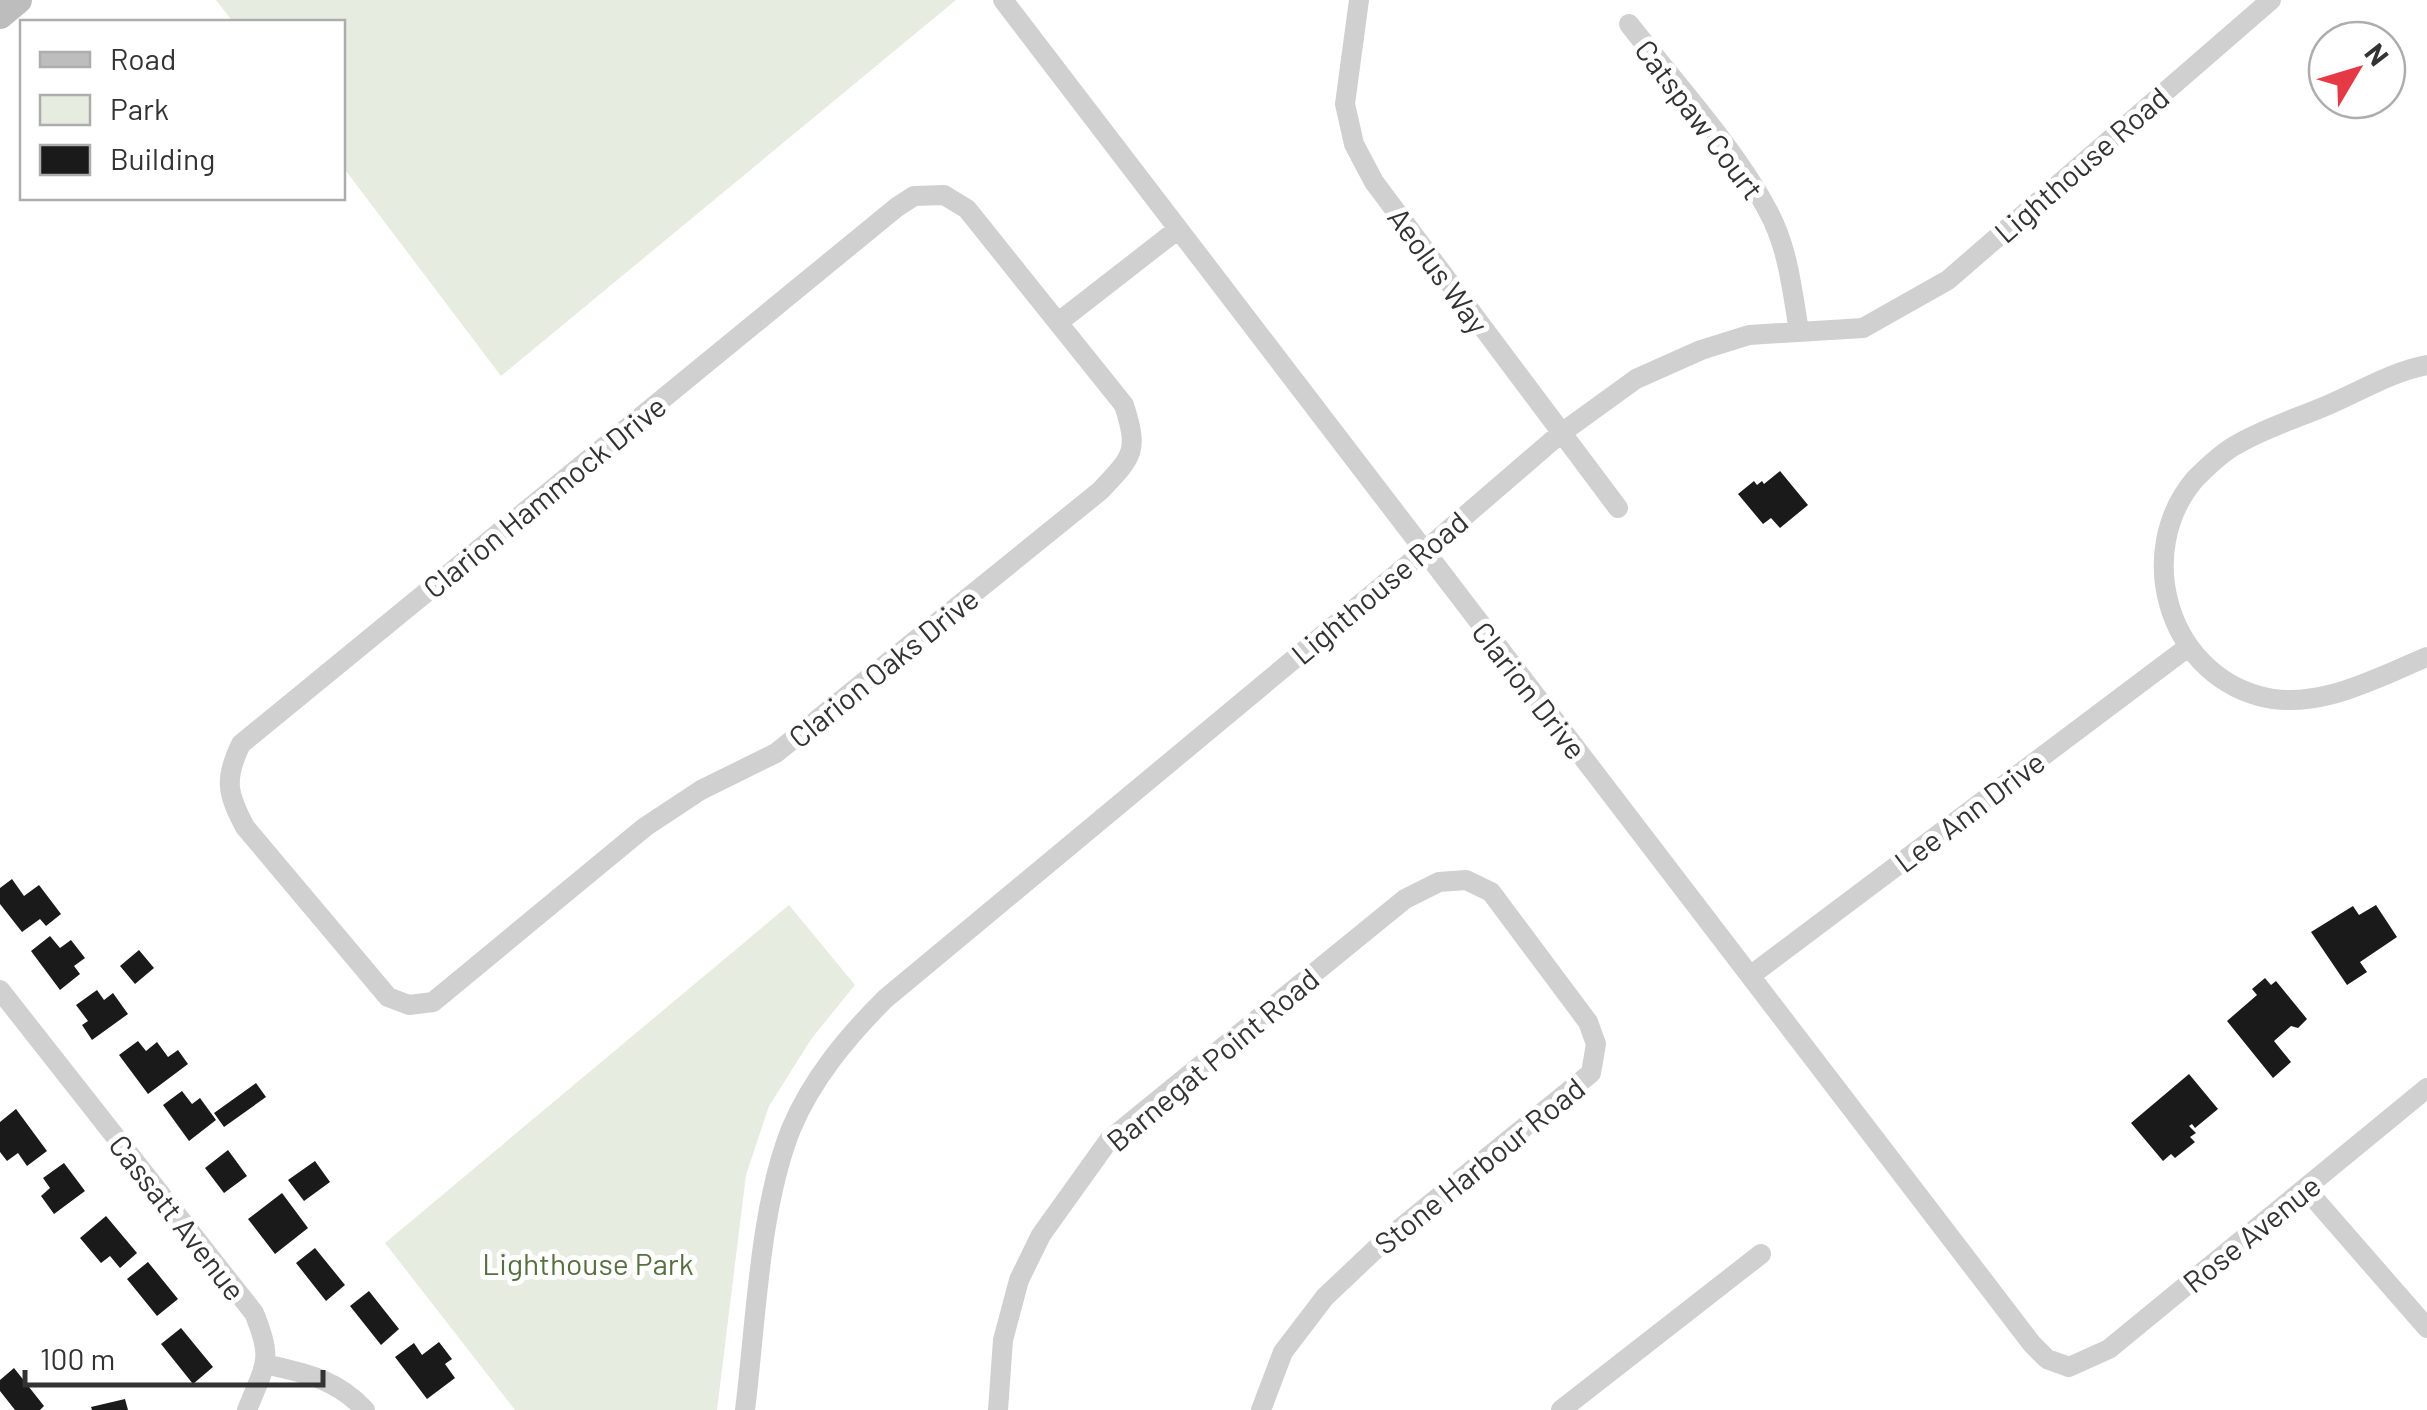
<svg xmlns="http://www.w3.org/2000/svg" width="2427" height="1410" viewBox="0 0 2427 1410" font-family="Barlow,sans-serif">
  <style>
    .green { fill: #e6ecdf }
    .building { fill: #1a1a1a }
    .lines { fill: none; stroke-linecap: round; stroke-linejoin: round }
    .street { stroke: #d0d0d0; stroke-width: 20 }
    .secondary { stroke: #bdbdbd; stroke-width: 28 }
    .labels { text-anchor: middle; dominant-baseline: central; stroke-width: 10; stroke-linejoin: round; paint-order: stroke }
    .street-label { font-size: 30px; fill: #333; stroke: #fff }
    .park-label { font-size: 30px; fill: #56703f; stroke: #fff }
  </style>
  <rect width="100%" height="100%" fill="#fff"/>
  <!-- green -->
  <path class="green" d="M216 0H956L501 376 343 167 342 22H233Z
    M789 905 855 985 812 1038 769 1106 746 1175 717 1410H515L385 1243Z"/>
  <!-- building -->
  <path class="building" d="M1780 471 1808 505 1780 528 1771 518 1763 524 1738 494 1754 481 1757 485 1762 481 1764 484Z
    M12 879 24 896 39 885 61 914 46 926 40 919 22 932 0 904V888Z
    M2376 905 2397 937 2360 962 2367 972 2347 985 2311 932 2353 906 2359 915Z
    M50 936 60 948 71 940 85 958 74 966 80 974 60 990 31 951Z
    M139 950 154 968 135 984 120 966Z
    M2265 978 2271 985 2276 981 2307 1019 2298 1028 2291 1026 2274 1041 2291 1062 2273 1078 2227 1021 2257 995 2252 989Z
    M97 990 104 1000 113 993 128 1014 92 1040 82 1025 88 1021 76 1005Z
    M138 1041 146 1051 157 1042 168 1057 178 1050 188 1064 148 1094 119 1055Z
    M2189 1074 2218 1109 2195 1128 2192 1124 2189 1126 2196 1133 2190 1137 2195 1142 2175 1158 2171 1154 2163 1161 2131 1123Z
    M256 1083 266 1097 224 1127 214 1113Z
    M182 1091 192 1104 200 1098 216 1120 189 1141 163 1105Z
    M16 1109 47 1151 27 1166 18 1153 7 1161 0 1152V1122Z
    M228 1150 247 1176 224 1193 205 1168Z
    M315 1161 330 1182 304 1201 288 1180Z
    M64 1163 85 1191 54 1214 41 1196 50 1188 43 1178Z
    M282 1193 308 1228 275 1254 248 1219Z
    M106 1216 137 1253 120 1268 110 1256 101 1263 80 1238Z
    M315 1248 345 1285 326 1301 296 1263Z
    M148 1262 178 1299 157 1316 127 1279Z
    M369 1291 399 1329 381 1345 350 1306Z
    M181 1328 213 1367 193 1384 161 1344Z
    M439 1342 452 1359 445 1364 455 1378 427 1399 395 1357 414 1343 422 1355Z
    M14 1368 44 1406 40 1410H15L0 1391V1380Z
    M125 1399 128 1410H92L91 1407Z"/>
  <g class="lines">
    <!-- street -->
    <path class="street" d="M1003 0 2032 1344 2047 1359 2069 1367 2109 1349 2427 1088
      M1359 0 1345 104 1354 144 1374 182 1618 508
      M1629 24C1674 82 1734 147 1768 211 1788 247 1792 290 1799 331
      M944 195 967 209 1124 405C1139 452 1133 456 1100 491L776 753 701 790 645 827 433 1002 409 1005 388 997 245 827C227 793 224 779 241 744L897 207 914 196Z
      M1060 321 1177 230
      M2427 365C2393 371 2359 392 2328 405 2298 418 2264 428 2236 445 2223 452 2206 468 2195 479 2134 551 2166 670 2259 696 2316 712 2376 678 2427 657
      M1750 976 2188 647
      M0 990 254 1313C274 1361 265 1364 247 1410
      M2305 1188 2427 1328
      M265 1364C305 1373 337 1379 365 1410
      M745 1410C756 1323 759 1209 791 1129 812 1079 847 1037 885 999L1423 552 1560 434 1636 379 1701 350 1749 335 1863 328 1948 280 2271 0
      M998 1410 1003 1340 1019 1280 1041 1235 1109 1140 1405 899 1439 882 1466 880 1491 892 1588 1022 1596 1044 1591 1073 1381 1244 1325 1297 1283 1352 1261 1410
      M1561 1410 1761 1254"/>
    <!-- secondary -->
    <path class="secondary" d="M0 15 18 0"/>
  </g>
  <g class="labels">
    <!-- street labels -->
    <g class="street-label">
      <text transform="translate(1700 119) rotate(53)">Catspaw Court</text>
      <text transform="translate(2081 164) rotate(-41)">Lighthouse Road</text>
      <text transform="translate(1439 270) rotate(54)">Aeolus Way</text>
      <text transform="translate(544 496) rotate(-39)">Clarion Hammock Drive</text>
      <text transform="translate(1379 587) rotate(-40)">Lighthouse Road</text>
      <text transform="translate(883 667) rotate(-39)">Clarion Oaks Drive</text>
      <text transform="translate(1530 690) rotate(52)">Clarion Drive</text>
      <text transform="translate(1969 811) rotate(-37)">Lee Ann Drive</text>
      <text transform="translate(1212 1059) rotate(-40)">Barnegat Point Road</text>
      <text transform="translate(1479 1165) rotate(-39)">Stone Harbour Road</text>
      <text transform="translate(178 1217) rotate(52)">Cassatt Avenue</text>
      <text transform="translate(2251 1233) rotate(-39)">Rose Avenue</text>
    </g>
    <!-- park labels -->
    <g class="park-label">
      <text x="588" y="1263">Lighthouse Park</text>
    </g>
  </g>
  <!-- legend -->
  <rect x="20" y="20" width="325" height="180" fill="#ffffff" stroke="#adadad" stroke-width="2.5"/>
  <rect x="40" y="52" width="50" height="15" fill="#bdbdbd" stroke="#adadad" stroke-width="2.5"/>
  <text x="110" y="70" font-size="30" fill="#333333">Road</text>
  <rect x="40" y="95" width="50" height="30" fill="#e6ecdf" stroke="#adadad" stroke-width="2.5"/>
  <text x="110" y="120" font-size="30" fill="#333333">Park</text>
  <rect x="40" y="145" width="50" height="30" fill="#1a1a1a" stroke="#adadad" stroke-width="2.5"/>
  <text x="110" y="170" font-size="30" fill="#333333">Building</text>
  <!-- north arrow -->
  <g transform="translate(2357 70) rotate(52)"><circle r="48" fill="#ffffff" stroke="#adadad" stroke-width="2.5"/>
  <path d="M0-8L18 38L0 25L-18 38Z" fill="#e63946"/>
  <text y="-15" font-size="28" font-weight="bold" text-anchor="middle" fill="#333333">N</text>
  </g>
  <!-- scale -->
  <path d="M25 1370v15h298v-15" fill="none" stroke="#333333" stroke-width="5"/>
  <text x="40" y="1370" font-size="30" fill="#333333" stroke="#ffffff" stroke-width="8" paint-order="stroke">100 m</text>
</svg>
